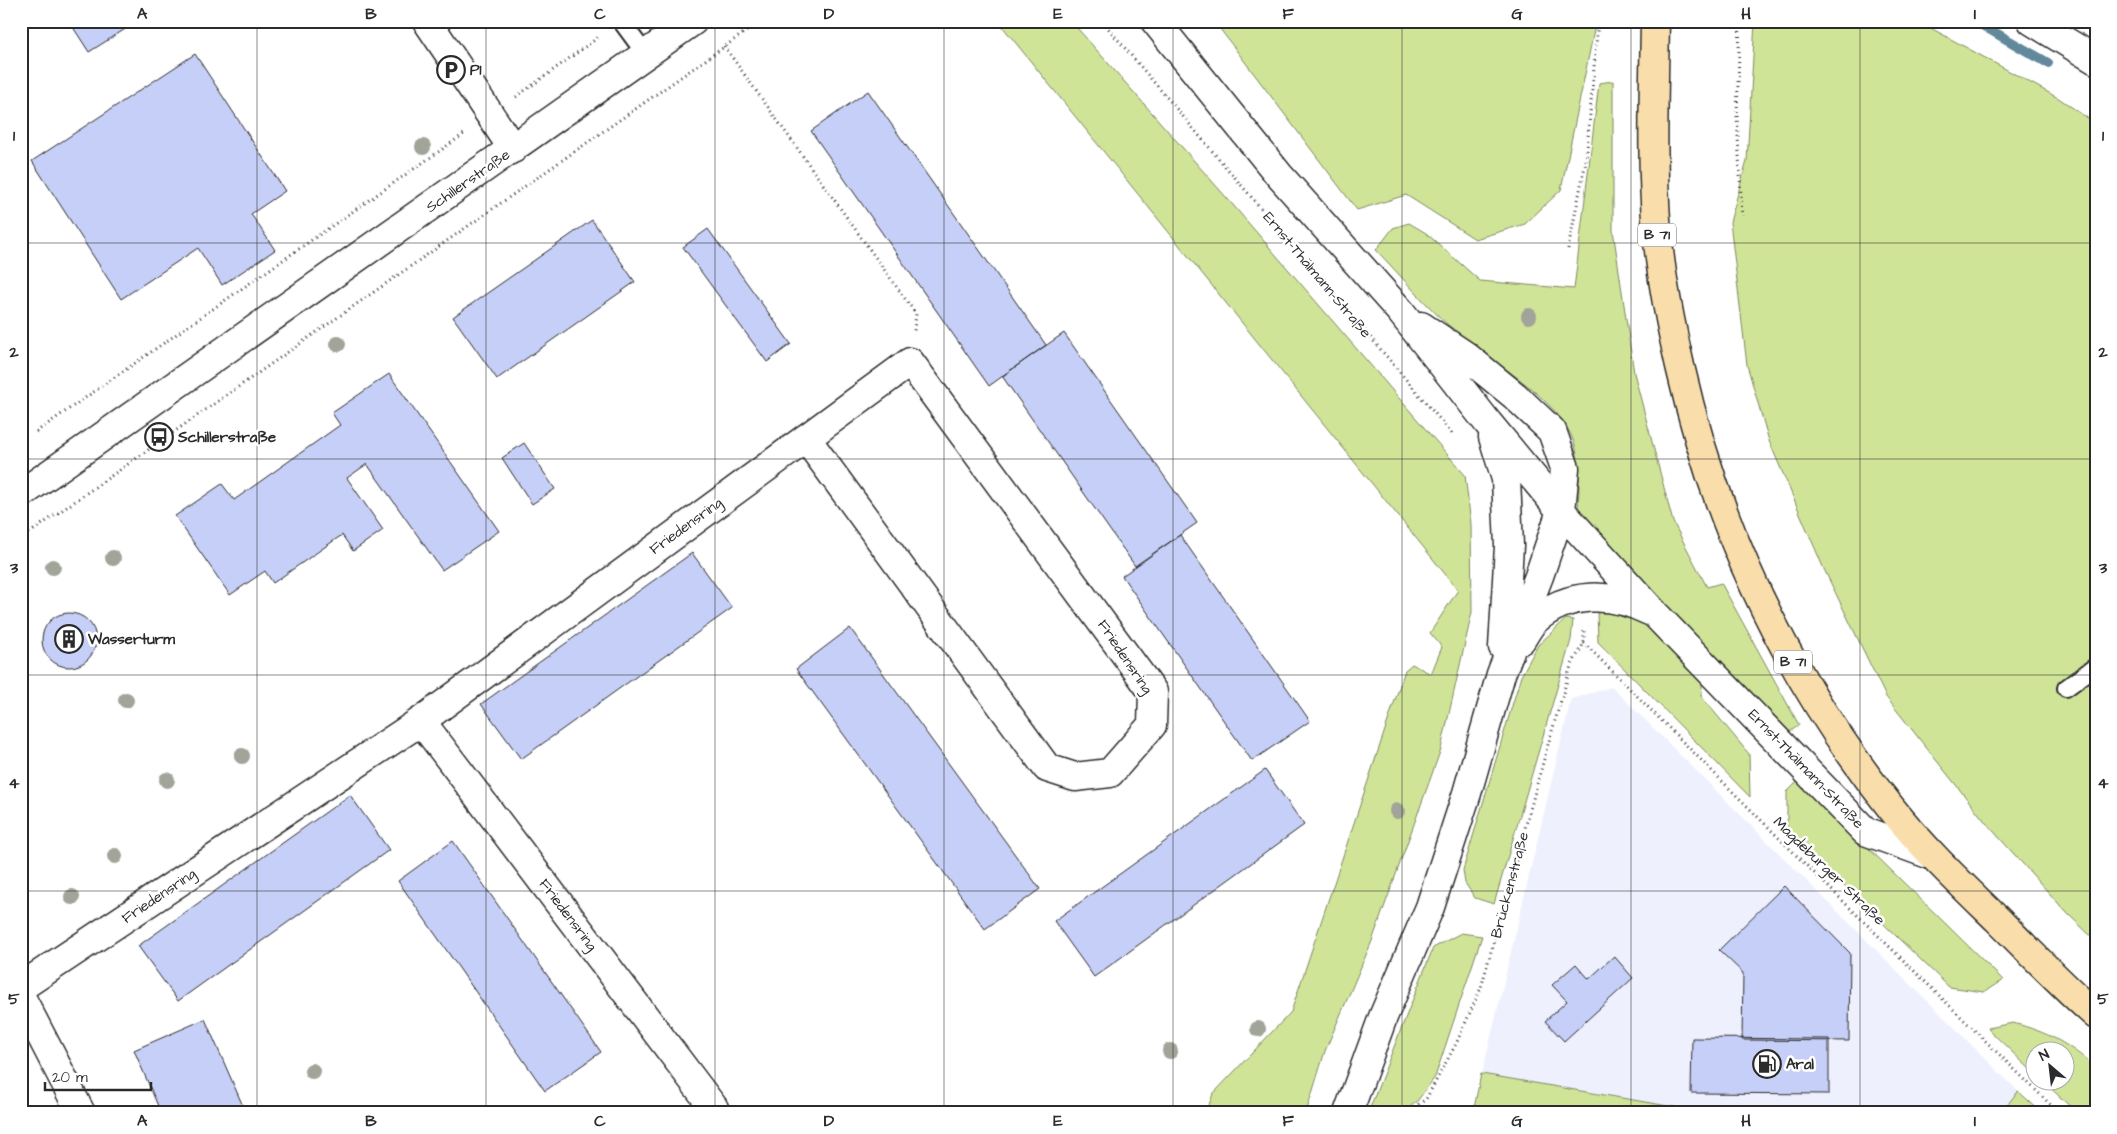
<svg xmlns="http://www.w3.org/2000/svg" width="2117" height="1134" viewBox="0 0 2117 1134" font-family="'Architects Daughter',sans-serif">
  <style>
    .built { fill: #eef1fd }
    .green { fill: #d0e498; stroke: #7e8862 }
    .lines { fill: none; stroke-linecap: round; stroke-linejoin: round }
    .stream { stroke: #62889b; stroke-width: 10 }
    .building { fill: #c6cff7; stroke: #2b2b2b }
    .service-casing { stroke: #2b2b2b; stroke-width: 20 }
    .minor-casing { stroke: #2b2b2b; stroke-width: 31 }
    .secondary-casing { stroke: #2b2b2b; stroke-width: 31 }
    .primary-casing { stroke: #2b2b2b; stroke-width: 31 }
    .path { stroke: #2b2b2b; stroke-width: 3; stroke-dasharray: 1 4; stroke-linecap: butt }
    .service { stroke: #fff; stroke-width: 16 }
    .minor { stroke: #fff; stroke-width: 28 }
    .secondary { stroke: #fff; stroke-width: 28 }
    .primary { stroke: #f9deab; stroke-width: 28 }
    .tree { fill: #a1a499 }
    .grid { fill: none; stroke: #2b2b2b; stroke-width: 1; stroke-opacity: 0.55 }
    .labels { text-anchor: middle; dominant-baseline: central; stroke-width: 5; stroke-linejoin: round; paint-order: stroke }
    .shield { fill: #fff; stroke: #6b6b6b; stroke-width: 1 }
    .shield-label { font-size: 14px; font-weight: bold; fill: #2b2b2b }
    .poi-label { font-size: 15px; font-weight: bold; fill: #2b2b2b; stroke: #fff; text-anchor: start }
    .street-label { font-size: 15px; fill: #2b2b2b; stroke: #fff }
    .neatline { fill: none; stroke: #2b2b2b; stroke-width: 2 }
    .grid-label { font-size: 16px; text-anchor: middle; font-weight: bold; fill: #2b2b2b }
  </style>
  <rect width="100%" height="100%" fill="#fff"/>
  <filter id="ink" filterUnits="userSpaceOnUse"><feTurbulence type="fractalNoise" baseFrequency=".02" numOctaves="2"/><feDisplacementMap in="SourceGraphic" scale="10" xChannelSelector="R" yChannelSelector="G"/><feConvolveMatrix kernelMatrix="1 2 1 2 8 2 1 2 1" color-interpolation-filters="sRGB"/></filter>
  <g filter="url(#ink)">
    <!-- built -->
    <path class="built" d="M1612 687 2018 1091 2001 1113H1709L1482 1074 1571 699Z"/>
    <!-- green -->
    <path class="green" d="M998 21H1071L1233 205 1465 475 1471 524 1472 612 1441 749 1372 941 1325 1051 1306 1113H1206L1213 1094 1291 1012 1405 670 1412 664 1431 674 1442 647 1430 633 1458 590Z
      M1214 21H1596L1561 190 1525 224 1475 239 1406 195 1357 210Z
      M1755 21H1918L2060 99 2096 124V941L2067 913 1987 824 1886 697 1823 567 1769 441 1747 365 1730 222 1747 161Z
      M1613 81V230L1634 373 1673 522 1707 587 1721 583 1799 725 1787 734 1578 510C1579 488 1581 464 1574 442 1558 397 1491 362 1456 332 1427 307 1402 277 1376 250L1393 228 1409 223 1426 233 1480 281 1574 289 1599 83Z
      M1618 610 1636 615 1703 678 1701 696 1749 754 1750 797 1598 642 1597 611Z
      M1566 619 1573 620 1571 640 1494 904 1475 898 1465 883 1463 870 1521 676 1538 645Z
      M1799 780 2003 980 1984 992 1949 987 1787 831V792Z
      M1461 933 1482 936 1435 1077 1418 1100 1403 1113H1368L1433 948Z
      M2013 1023C2048 1032 2069 1044 2096 1068V1113H2077L2044 1082H2064V1052H2034V1073L1987 1028Z
      M1481 1074H1482L1709 1113H1473Z
      M2018 1091 2042 1113H2001Z"/>
    <g class="lines">
      <!-- stream -->
      <path class="stream" d="M1975 21 2048 63"/>
    </g>
    <!-- building -->
    <path class="building" d="M69 21H138L89 52Z
      M195 54 285 191 251 214 275 250 222 285 198 248 121 299 32 161Z
      M868 91 1046 345 989 386 811 131Z
      M592 220 635 282 497 379 453 317Z
      M708 229 791 344 767 362 683 247Z
      M1064 333 1197 523 1135 566 1002 376Z
      M389 374 499 531 442 570 367 464 347 478 383 530 353 551 342 535 273 583 265 571 230 595 175 516 222 484 234 500 340 425 332 413Z
      M524 443 555 489 532 504 502 458Z
      M1180 535 1310 721 1252 761 1122 576Z
      M692 553 732 608 521 759 481 704Z
      M42 640a27 27 0 1 1 54 0a27 27 0 1 1-54 0Z
      M850 628 1040 889 985 929 796 669Z
      M1265 770 1304 825 1094 977 1054 921Z
      M350 795 389 850 178 1001 138 946Z
      M453 841 601 1052 545 1091 398 881Z
      M1784 886 1850 953 1849 1041 1742 1040 1743 973 1719 950Z
      M1614 956 1633 978 1564 1041 1545 1021 1567 1001 1552 985 1576 964 1589 979Z
      M205 1019 246 1113H161L134 1050Z
      M1692 1038 1829 1039V1094L1691 1093Z"/>
    <g class="lines">
      <defs>
        <path id="service" d="M621 21 646 55
          M2066 688 2096 666"/>
        <path id="minor" d="M427 21 513 149
          M2032 21 2096 60
          M21 494 693 21
          M421 721 714 1108
          M21 987 421 721 910 362 1153 692 1152 725 1110 773 1075 777 1047 768 806 438
          M21 997 81 1113"/>
        <path id="secondary" d="M1155 21 1279 175 1401 312 1488 423 1561 511 1655 614 1865 831 1931 855
          M1493 437 1506 479 1509 546 1503 647
          M1521 640C1525 634 1529 626 1534 621 1568 591 1611 592 1649 611
          M1348 1113 1383 1017 1430 907 1467 793 1501 674 1539 576 1561 511 1565 468 1552 431 1515 396 1466 356 1421 326"/>
        <path id="primary" d="M1655 21C1654 91 1651 162 1657 232 1661 277 1670 322 1680 366 1717 529 1788 679 1892 809 1924 849 1961 884 1998 920 2030 952 2062 985 2096 1015"/>
      </defs>
      <!-- service casing -->
      <use href="#service" class="service-casing"/>
      <!-- minor casing -->
      <use href="#minor" class="minor-casing"/>
      <!-- secondary casing -->
      <use href="#secondary" class="secondary-casing"/>
      <!-- primary casing -->
      <use href="#primary" class="primary-casing"/>
      <!-- path -->
      <path class="path" d="M1102 21 1454 436
        M1740 21 1737 115 1742 216
        M724 46 916 314 914 331
        M516 97 600 36
        M1568 249 1586 161 1598 21
        M36 432 464 134
        M21 539 761 21
        M1584 643 1798 857 2059 1113
        M1406 1113 1426 1099 1456 1044 1481 988 1547 748 1571 666 1584 643V630"/>
      <!-- service -->
      <use href="#service" class="service"/>
      <!-- minor -->
      <use href="#minor" class="minor"/>
      <!-- secondary -->
      <use href="#secondary" class="secondary"/>
      <!-- primary -->
      <use href="#primary" class="primary"/>
    </g>
    <!-- trees -->
    <g class="tree">
      <circle cx="423" cy="147" r="8"/>
      <circle cx="1529" cy="316" r="8"/>
      <circle cx="338" cy="344" r="8"/>
      <circle cx="113" cy="558" r="8"/>
      <circle cx="53" cy="567" r="8"/>
      <circle cx="126" cy="700" r="8"/>
      <circle cx="242" cy="756" r="8"/>
      <circle cx="167" cy="780" r="8"/>
      <circle cx="1397" cy="811" r="8"/>
      <circle cx="115" cy="856" r="8"/>
      <circle cx="72" cy="897" r="8"/>
      <circle cx="1258" cy="1029" r="8"/>
      <circle cx="1170" cy="1051" r="8"/>
      <circle cx="312" cy="1071" r="8"/>
    </g>
  </g>
  <!-- grid -->
  <path class="grid" d="M257 21V1113M486 21V1113M715 21V1113M944 21V1113M1173 21V1113M1402 21V1113M1631 21V1113M1860 21V1113M21 243H2096M21 459H2096M21 675H2096M21 891H2096"/>
  <!-- icons -->
  <defs>
    <symbol id="parking-ring" viewBox="-11 -11 22 22"><circle r="9.5" fill="#fff" stroke="#2b2b2b" stroke-width="1.5"/><path d="M-3.5-5.5H1a3.5 3.5 0 0 1 0 7H-1V5.5H-3.5ZM-1-3.4V-.6H.8a1.4 1.4 0 0 0 0-2.8Z" fill="#2b2b2b"/></symbol>
    <symbol id="bus-ring" viewBox="-11 -11 22 22"><circle r="9.5" fill="#fff" stroke="#2b2b2b" stroke-width="1.5"/><path d="M-5-6H5V4H4V6H2V4H-2V6H-4V4H-5ZM-3.5-4V0h7V-4ZM-3.5 1.2v1.5H-2V1.2ZM2 1.2v1.5H3.5V1.2Z" fill="#2b2b2b"/></symbol>
    <symbol id="building-ring" viewBox="-11 -11 22 22"><circle r="9.5" fill="#fff" stroke="#2b2b2b" stroke-width="1.5"/><path d="M-4-6H4V6H1V3H-1V6H-4ZM-2.5-4.3h1.7v1.8h-1.7ZM.8-4.3h1.7v1.8H.8ZM-2.5-1h1.7V.8h-1.7ZM.8-1h1.7V.8H.8Z" fill="#2b2b2b"/></symbol>
    <symbol id="fuel-ring" viewBox="-11 -11 22 22"><circle r="9.5" fill="#fff" stroke="#2b2b2b" stroke-width="1.5"/><path d="M-5.5-6h7V0h2V4h1.3V-2.5L3-4.5l.8-.8L6-3V5H2.5V1h-1V6h-7ZM-4.2-4.7v3.2H.2V-4.7Z" fill="#2b2b2b"/></symbol>
  </defs>
  <g fill-rule="evenodd">
    <use href="#parking-ring" x="435" y="54" width="32" height="32"/>
    <use href="#bus-ring" x="143" y="421" width="32" height="32"/>
    <use href="#building-ring" x="53" y="623" width="32" height="32"/>
    <use href="#fuel-ring" x="1751" y="1048" width="32" height="32"/>
  </g>
  <g class="labels">
    <!-- shield labels -->
    <g class="shield">
      <rect x="1638" y="223.5" width="38" height="23" rx="4"/>
      <rect x="1774" y="650.5" width="38" height="23" rx="4"/>
    </g>
    <g class="shield-label">
      <text x="1657" y="235">B 71</text>
      <text x="1793" y="662">B 71</text>
    </g>
    <!-- poi labels -->
    <g class="poi-label">
      <text x="470" y="70">P1</text>
      <text x="178" y="437">Schillerstraße</text>
      <text x="88" y="639">Wasserturm</text>
      <text x="1786" y="1064">Aral</text>
    </g>
    <!-- street labels -->
    <g class="street-label">
      <text transform="translate(468 181) rotate(-35)">Schillerstraße</text>
      <text transform="translate(1317 275) rotate(50)">Ernst-Thälmann-Straße</text>
      <text transform="translate(686 526) rotate(-36)">Friedensring</text>
      <text transform="translate(1125 657) rotate(56)">Friedensring</text>
      <text transform="translate(1806 769) rotate(46)">Ernst-Thälmann-Straße</text>
      <text transform="translate(1829 871) rotate(44)">Magdeburger Straße</text>
      <text transform="translate(1510 885) rotate(-75)">Brückenstraße</text>
      <text transform="translate(159 896) rotate(-34)">Friedensring</text>
      <text transform="translate(568 915) rotate(53)">Friedensring</text>
    </g>
  </g>
  <!-- margin -->
  <rect width="2117" height="1134" fill="none" stroke="#fff" stroke-width="55"/>
  <!-- north arrow -->
  <g transform="translate(2050 1066) rotate(332)"><circle r="24" fill="#ffffff" stroke="#aaaaaa"/>
  <path d="M0-4L9 19L0 12L-9 19Z" fill="#2b2b2b"/>
  <text y="-8" font-size="14" font-weight="bold" text-anchor="middle" fill="#2b2b2b">N</text>
  </g>
  <!-- scale -->
  <path d="M45 1082v8h106v-8" fill="none" stroke="#2b2b2b" stroke-width="2.5"/>
  <text x="52" y="1082" font-size="15" fill="#2b2b2b" stroke="#ffffff" stroke-width="4" paint-order="stroke">20 m</text>
  <rect x="28" y="28" width="2062" height="1078" class="neatline"/>
  <g class="grid-label">
    <text x="142" y="19">A</text>
    <text x="371" y="19">B</text>
    <text x="600" y="19">C</text>
    <text x="829" y="19">D</text>
    <text x="1058" y="19">E</text>
    <text x="1288" y="19">F</text>
    <text x="1517" y="19">G</text>
    <text x="1746" y="19">H</text>
    <text x="1975" y="19">I</text>
    <text x="14" y="141">1</text>
    <text x="2103" y="141">1</text>
    <text x="14" y="357">2</text>
    <text x="2103" y="357">2</text>
    <text x="14" y="573">3</text>
    <text x="2103" y="573">3</text>
    <text x="14" y="788">4</text>
    <text x="2103" y="788">4</text>
    <text x="14" y="1004">5</text>
    <text x="2103" y="1004">5</text>
    <text x="142" y="1126">A</text>
    <text x="371" y="1126">B</text>
    <text x="600" y="1126">C</text>
    <text x="829" y="1126">D</text>
    <text x="1058" y="1126">E</text>
    <text x="1288" y="1126">F</text>
    <text x="1517" y="1126">G</text>
    <text x="1746" y="1126">H</text>
    <text x="1975" y="1126">I</text>
  </g>
</svg>
